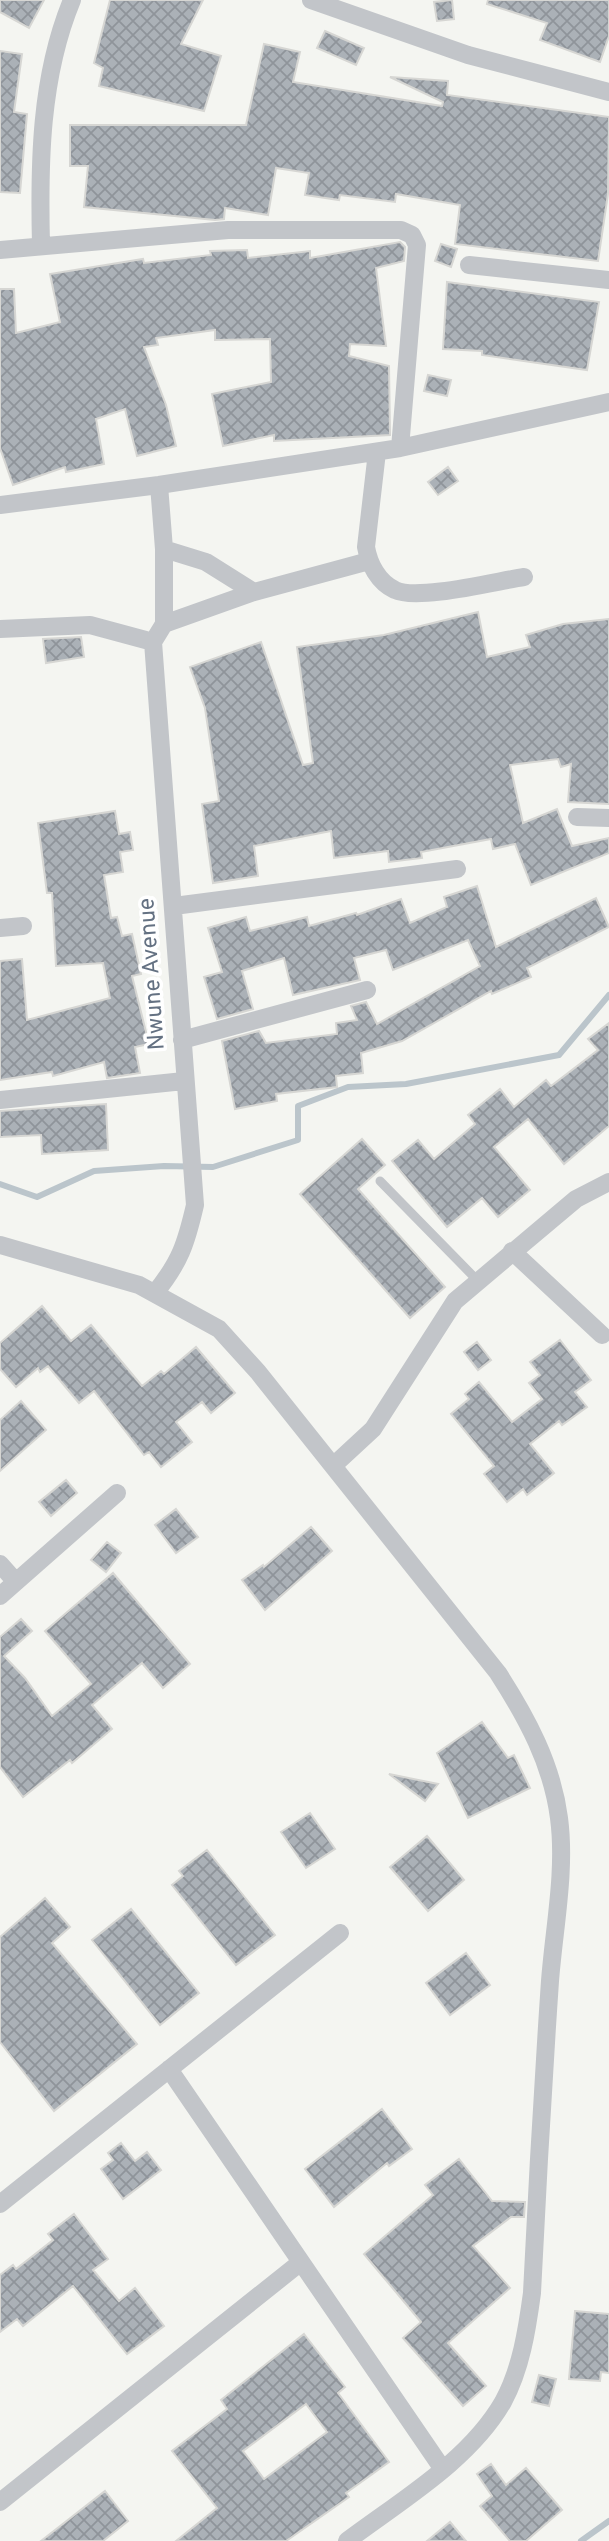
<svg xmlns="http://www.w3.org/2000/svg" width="609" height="2541" viewBox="0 0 609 2541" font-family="Overpass,sans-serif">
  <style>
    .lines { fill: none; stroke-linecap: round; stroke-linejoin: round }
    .stream { stroke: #bbc5cb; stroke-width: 6 }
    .building { fill: url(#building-cross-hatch); stroke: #d6d6d3; stroke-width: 2; fill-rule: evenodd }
    .lane { stroke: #c2c5c9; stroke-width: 9 }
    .street { stroke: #c2c5c9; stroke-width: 18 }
    .labels { text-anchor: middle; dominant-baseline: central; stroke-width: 7; stroke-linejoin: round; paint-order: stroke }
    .street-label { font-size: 23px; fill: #647182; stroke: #fff }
  </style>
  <defs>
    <pattern id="building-cross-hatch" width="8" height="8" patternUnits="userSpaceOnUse" patternTransform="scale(1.75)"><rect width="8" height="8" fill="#abb1b7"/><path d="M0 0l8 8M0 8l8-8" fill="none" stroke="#8f949a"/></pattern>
  </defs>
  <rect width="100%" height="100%" fill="#f4f5f1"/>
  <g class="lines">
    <!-- stream -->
    <path class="stream" d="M0 1184 37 1197 94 1171 164 1166 213 1167 298 1140V1106L348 1087 406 1084 559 1055 609 995
      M581 2541 609 2521"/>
  </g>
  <!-- building -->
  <path class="building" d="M0 0H44L29 28 0 12Z
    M110 0H203L181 44 221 56 204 111 99 86 103 68 94 63Z
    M452 0 454 19 437 21 434 2Z
    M488 0H609V36L600 62 540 40 547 23 487 4Z
    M325 31 364 48 356 65 317 48Z
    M264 44 300 52 293 82 442 106 443 102 390 77 448 81 447 95 609 117 608 194 598 261 455 244 460 205 396 194 395 202 340 195 339 200 305 195 309 173 276 168 268 215 225 208 224 219 215 220 84 207 88 166H70V125H246Z
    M0 51 22 54 14 112 27 114 20 193 0 192Z
    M400 242 405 247 404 261 376 268 386 346 350 344 349 356 389 366 390 435 274 441V435L223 446 212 394 271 382 270 339 215 340V330L156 338 158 345 144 347 166 405 176 446 137 456 125 409 96 419 104 464 66 472 65 467 13 485 0 448V289H14L16 333 60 322 50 274 143 259 144 263 211 255 210 251 247 250 248 258 310 251V258Z
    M441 244 457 249 451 267 435 261Z
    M447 282 599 302 587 370 482 355V351L443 349Z
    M428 375 451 380 447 396 424 391Z
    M448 467 458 481 438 495 428 482Z
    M478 612 487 657 530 647 526 635 563 624 609 619V804L568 802 571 764 561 767 558 759 510 765 523 823 557 809 572 846 609 838V853L531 885 515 844 493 849 491 839 421 852 422 858 389 862 388 851 334 858 331 831 254 846 258 876 213 883 202 804 219 801 205 708 190 667 261 642 303 765 313 763 297 647 384 635Z
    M81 637 84 657 46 663 43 639Z
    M115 811 119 834 130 832 133 850 120 852 123 872 104 875 111 918 117 917 122 936 132 934 141 974 132 976 149 1044 135 1047 140 1073 107 1078 104 1062 53 1076 52 1072 0 1080V961L22 959 27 1020 110 998 103 963 56 966 52 893H47L38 823Z
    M477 886 496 947 596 898 609 927 527 968 531 977 492 994 491 991 402 1041 361 1053 363 1073 336 1076 337 1087 276 1094 277 1101 235 1109 222 1041 259 1031 266 1043 337 1034 336 1023 357 1020 351 1006 366 1002 377 1024 480 966 468 940 393 970 386 950 354 958 360 980 293 995 284 958 242 971 253 1009 217 1019 204 977 222 972 208 928 246 917 250 931 307 917 309 926 356 913 357 915 401 899 410 923 447 907 444 897Z
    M609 1023V1126L564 1164 528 1119 494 1147 530 1190 498 1217 482 1198 447 1227 392 1161 418 1140 434 1159 475 1124 468 1115 500 1089 514 1107 546 1080 551 1086 598 1050 588 1039Z
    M106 1104 108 1150 42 1154 41 1135 0 1137V1111Z
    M362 1139 385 1165 358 1189 445 1287 410 1318 300 1194Z
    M42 1306 71 1341 91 1325 142 1386 161 1371 164 1374 196 1347 235 1393 211 1413 202 1402 176 1422 192 1442 161 1467 149 1452 144 1455 94 1391 79 1403 48 1366 40 1372 38 1368 16 1387 0 1369V1343Z
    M560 1340 591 1380 575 1392 587 1407 562 1425 559 1421 530 1444 554 1473 527 1495 523 1489 507 1502 484 1474 494 1466 451 1414 469 1399 465 1394 479 1382 512 1422 542 1399 529 1383 540 1375 530 1362Z
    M477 1342 491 1360 478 1370 464 1352Z
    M21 1401 46 1430 0 1471V1420Z
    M66 1480 77 1493 51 1516 39 1502Z
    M176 1509 198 1537 176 1553 155 1525Z
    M311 1527 332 1551 265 1610 242 1580 263 1565 264 1567Z
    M107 1542 121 1553 106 1572 91 1560Z
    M113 1573 190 1664 163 1688 142 1663 92 1705 112 1729 72 1763 70 1760 23 1797 0 1767V1637L21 1619 32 1631 4 1656 25 1678 52 1716 91 1684 45 1631Z
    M482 1722 508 1758 514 1755 530 1788 468 1818 437 1753Z
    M389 1774 438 1784 425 1801Z
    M310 1813 335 1849 306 1868 281 1832Z
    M427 1836 464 1880 428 1911 390 1867Z
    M207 1850 275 1935 236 1965 172 1885 183 1876 179 1871Z
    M45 1898 70 1927 52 1943 137 2044 54 2111 0 2042V1937Z
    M131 1909 199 1993 160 2025 92 1940Z
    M466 1953 490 1985 450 2015 426 1983Z
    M382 2109 412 2149 389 2166 387 2163 334 2207 305 2169Z
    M121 2143 135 2161 147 2152 161 2170 123 2199 101 2169 113 2160 108 2153Z
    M459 2159 492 2201 525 2202 524 2217H511L473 2246 510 2288 448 2343 486 2386 463 2406 403 2338 421 2322 364 2254 433 2195 425 2185Z
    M74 2214 108 2259 93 2270 119 2301 135 2288 164 2326 127 2354 73 2286 23 2326 17 2319 0 2332V2275L13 2265 16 2269 53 2240 48 2234Z
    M575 2311 609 2314V2373L601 2372 600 2381 569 2379Z
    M304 2334 345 2387 338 2393 389 2462 346 2493 349 2497 286 2541H176L217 2508 172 2451 227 2409 221 2400ZM306 2404 327 2432 264 2479 243 2451Z
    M539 2375 556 2379 549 2406 532 2402Z
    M491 2464 506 2485 526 2468 562 2510 526 2541H510L480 2506 492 2496 477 2474Z
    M105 2491 128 2521 103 2541H41Z
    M450 2522 466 2541H427Z"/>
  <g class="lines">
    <!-- lane -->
    <path class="lane" d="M380 1181 478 1281"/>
    <!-- street -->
    <path class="street" d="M311 0 468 55 609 92
      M41 245C39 164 40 77 72 0
      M0 250 228 230H401L412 235 417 245 400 448
      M469 265 609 280
      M377 452 366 547C369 564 378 582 395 590 417 601 497 581 524 577
      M159 485 164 549 206 562 254 592
      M0 505 159 485 400 448 609 402
      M164 549V624
      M0 629 90 625 153 642
      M153 642 195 1205C186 1244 180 1262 155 1293
      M153 642 164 624 254 592 369 561
      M577 817 609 818
      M174 906 457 869
      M0 928 23 926
      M182 1040 367 990
      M0 1100 184 1081
      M0 1245 139 1285 219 1329 258 1372 498 1673C527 1718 552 1764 559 1818 566 1871 554 1928 550 1981 543 2085 537 2189 532 2293 527 2330 521 2369 503 2402 469 2461 400 2501 347 2541
      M512 1251 602 1335
      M333 1466 373 1429 455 1301 576 1199 609 1182
      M0 1564 16 1582
      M0 1596 117 1493
      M169 2069 442 2468
      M0 2204 340 1933
      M0 2502 301 2262"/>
  </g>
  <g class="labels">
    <!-- street labels -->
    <g class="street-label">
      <text transform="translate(153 974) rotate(-94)">Nwune Avenue</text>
    </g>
  </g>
</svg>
